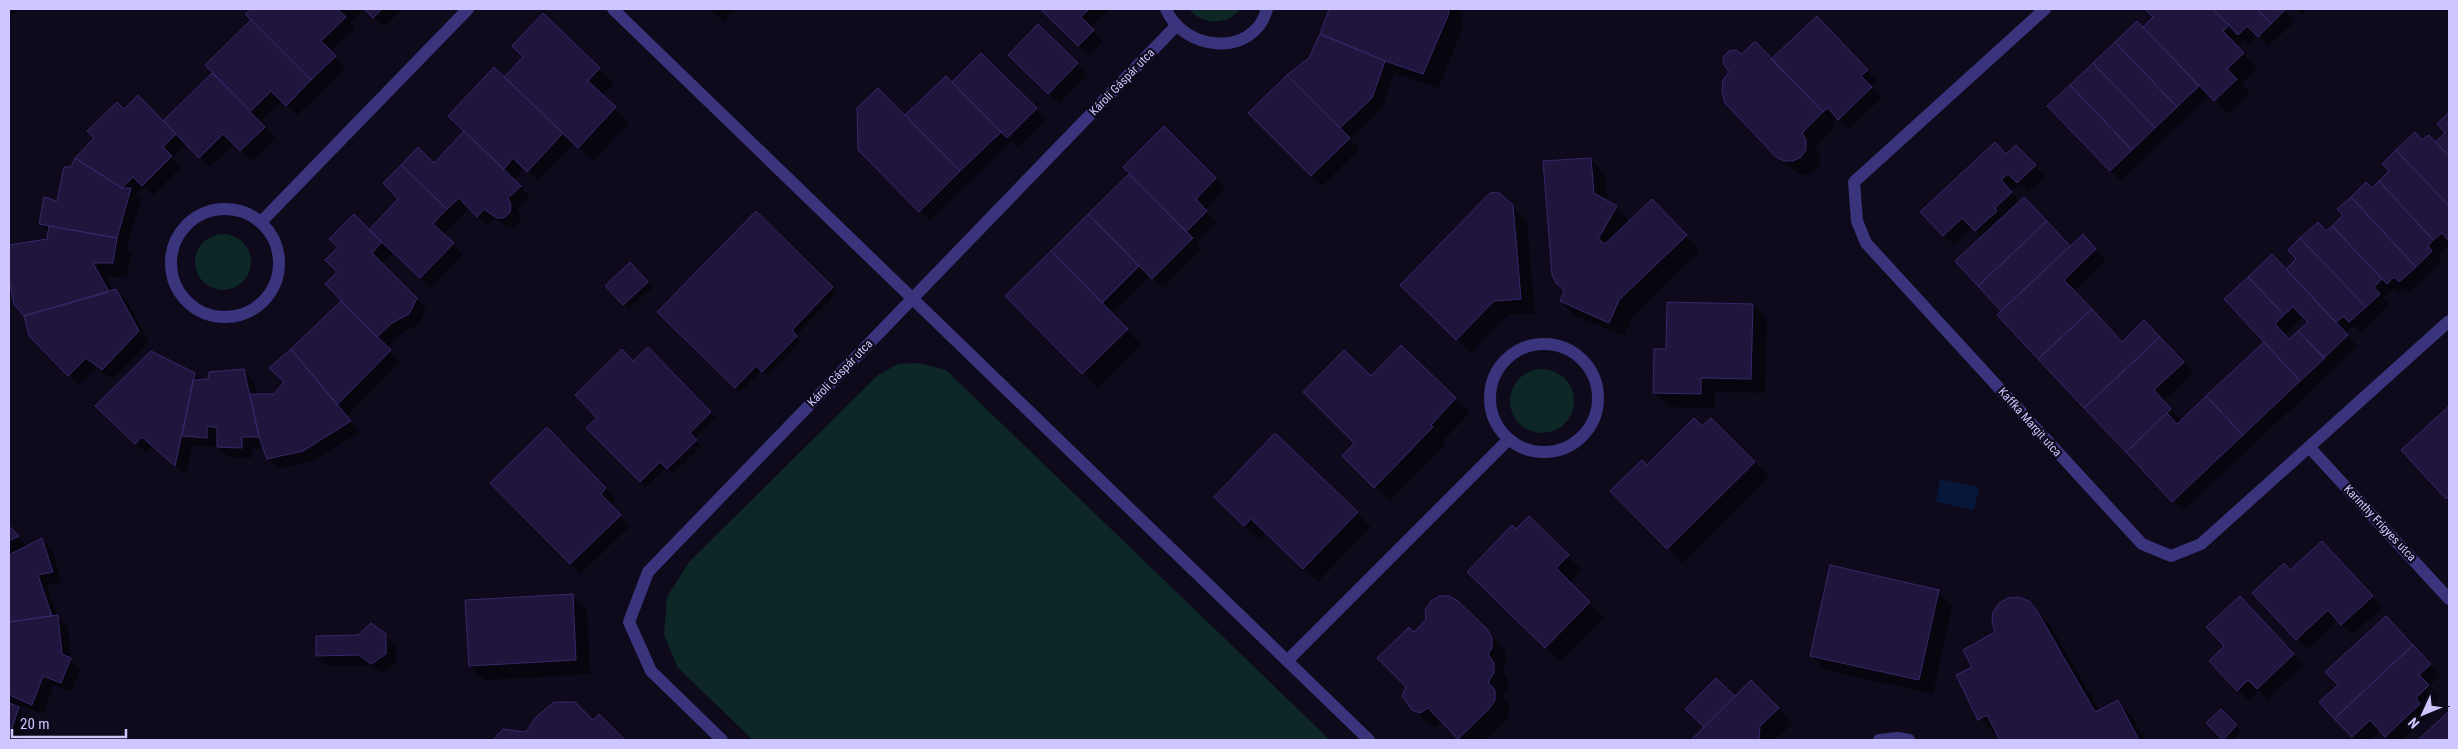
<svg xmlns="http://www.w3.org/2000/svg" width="2458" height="749" viewBox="0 0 2458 749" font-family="'Roboto Condensed',sans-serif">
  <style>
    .green { fill: #0d2626 }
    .water { fill: #071739 }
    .shadow { fill: #0007; fill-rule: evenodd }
    .building { fill: #20163d; stroke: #37276a }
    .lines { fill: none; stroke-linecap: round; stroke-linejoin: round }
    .street { stroke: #3a347d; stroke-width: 12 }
    .labels { text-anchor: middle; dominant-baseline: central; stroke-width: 4.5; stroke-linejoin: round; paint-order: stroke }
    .street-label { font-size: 12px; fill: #cec6ff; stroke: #0e0a1c }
  </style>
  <rect width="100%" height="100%" fill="#0e0a1c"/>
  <!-- green -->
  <path class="green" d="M1189 9H1240C1229 26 1201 25 1189 9Z
    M195 262a28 28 0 1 1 56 0a28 28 0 1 1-56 0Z
    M918 363 946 370 1330 740H753L678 668 664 635 667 597 689 562 878 375 898 364Z
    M1510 401a32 32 0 1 1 64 0a32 32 0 1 1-64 0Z"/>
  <!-- water -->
  <path class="water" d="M1940 479 1979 487 1974 510 1936 502Z"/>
  <!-- shadow -->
  <path class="shadow" d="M9 9H18L9 18Z
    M252 9H364L350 23 355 28 330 52 345 68 297 115 282 101 260 122 275 138 251 161 234 144 210 167 187 144 172 158 181 167 153 195 144 186 135 195 141 200 126 250 131 254 127 277H106L114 291 116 290 127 301 149 342 113 379 97 368 79 385 30 335 26 316 16 304 9 268V246L48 240 49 232 40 224 58 203 72 168 124 111 163 123 214 73 253 20 247 14Z
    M365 9H403L384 27Z
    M710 9H736L723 22Z
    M1041 9H1109L1090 28 1103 41 1089 56Z
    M1330 9H1460L1463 28 1438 88 1394 73 1382 108 1350 139 1359 149 1322 186 1250 113 1288 76 1310 58Z
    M2147 9H2286L2284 10 2295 21 2269 46 2258 36 2249 44 2244 39 2237 46 2257 68 2241 84 2250 94 2229 114 2210 95 2121 181 2049 106 2155 17Z
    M2297 9H2308L2302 14Z
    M543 15 614 83 602 96 629 123 593 161 574 143 538 181 524 168 513 180 530 197 517 209 521 216 520 223 515 227 509 228 495 218 488 226 470 207 443 235 463 254 431 288 394 252 381 264 426 309 419 324 402 333 387 348 400 362 347 416 360 432 313 461 278 469 268 458 264 447H252V458L229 457 217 445V447L192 446 186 475 153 446 146 453 107 417 194 374 201 381 244 371 254 381 257 395H274L285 382 271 368 343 301 339 272 369 231 465 131 504 79 524 57Z
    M1038 26 1087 75 1059 103 1010 55Z
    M1827 28 1877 81 1871 87 1882 98 1849 129 1838 118 1832 123 1836 127 1815 148 1820 156V164L1815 171 1808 175H1800L1777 156 1742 55 1772 60Z
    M981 55 1046 119 1018 147 1012 141 930 221 860 149 905 117 946 78 952 84Z
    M2449 114V245L2437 256 2442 262 2410 292 2405 287 2398 293 2393 289 2383 298 2389 305 2360 332 2354 325 2345 334 2358 346 2183 511 1999 315 2003 311 1956 261 1982 237 1973 227 1954 245 1943 235 2016 147 2045 176 2028 192 2019 184 2011 191 2020 202 2034 209 2070 248 2093 246 2106 260 2073 291 2122 343 2155 332 2193 373 2163 401 2182 421 2266 342 2286 270 2422 142 2435 143 2447 133 2439 124ZM2304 316 2309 322 2289 341 2284 335Z
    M1164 128 1225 189 1205 210 1217 222 1196 243 1202 249 1163 288 1150 276 1113 312 1101 300 1099 302 1141 345 1098 388 1007 296 1131 174Z
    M1590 159 1605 174 1607 202 1616 207 1630 221 1666 216 1700 251 1633 315 1624 336 1576 316 1561 301 1565 291Z
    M1513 206 1527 221 1535 313 1508 315 1471 353 1402 285Z
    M756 213 837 293 796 336 801 341 768 376 762 370 740 392 659 312Z
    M630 264 652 288 629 309 607 286Z
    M1753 305 1767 319 1765 393 1715 392V408L1669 407 1655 392 1667 350Z
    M1402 347 1470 413 1444 440 1446 443 1390 501 1343 456 1356 443 1371 378Z
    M648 349 716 418 694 439 701 446 673 474 666 467 646 487 588 428 599 418 634 363Z
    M2449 408V500L2403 450Z
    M1711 419 1769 477 1682 563 1612 491Z
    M547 429 616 499 610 505 630 526 581 574 492 483Z
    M1216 497 1357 513 1371 527 1318 582 1266 532 1259 540Z
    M1529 518 1582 570 1569 583 1604 617 1560 662 1469 572Z
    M9 528 28 547 42 539 52 549 62 582 47 586 58 617 68 627 71 660 80 669 71 692 54 685 43 714 9 702Z
    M2332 553 2382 607 2352 635 2338 620 2307 649 2297 639 2291 572Z
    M1938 591 1952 606 1933 694 1826 670 1812 656Z
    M572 595 587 610 590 674 484 680 470 666Z
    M1457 602 1501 645 1506 654V663L1502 669 1508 679V688L1502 697 1509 705V715L1504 723 1486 740H1461L1443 722 1435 727 1428 724 1413 709 1408 687 1414 634Z
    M2028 602 2050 625 2100 711 2117 702 2132 716 2145 740H2002L1997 732 1994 733 1980 719 1974 667 1997 633Z
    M2250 608 2304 665 2268 699 2259 690 2248 700 2211 661 2226 646Z
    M2396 628 2441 675 2429 686 2439 697 2425 709 2430 715 2402 740H2390L2380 730 2369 740H2357L2321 702Z
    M385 635 396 646V664L382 673 371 665 327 666 317 656Z
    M1751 682 1793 723 1775 740H1693Z
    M9 705 18 708 28 718 21 740H9Z
    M2221 710 2241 731 2232 740H2225L2208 723Z
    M2449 713V740H2420Z
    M599 716 623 740H495L504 731 527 733 593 722Z"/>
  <!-- building -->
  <path class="building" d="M251 9H337L346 17 321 41 336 56 311 80 245 14Z
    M364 9H382L373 18Z
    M1040 9H1089L1081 17 1094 30 1078 46Z
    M1448 9 1449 13 1423 74 1385 61 1320 34 1329 9Z
    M2145 9H2213L2229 25 2223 31 2244 53 2227 69 2237 79 2214 101 2143 27 2153 17Z
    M2213 9H2257L2271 24 2258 37 2247 26 2238 35Z
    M2257 9H2284L2285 10 2271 24Z
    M543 13 600 68 588 81 616 107 578 148 504 77 523 57 512 46Z
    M1817 16 1868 70 1861 76 1872 87 1838 120 1828 108 1823 112 1771 59Z
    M251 20 311 80 286 106 271 91 251 111 205 65Z
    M2137 21 2199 86 2177 107 2115 42Z
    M1038 24 1078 63 1048 94 1008 55Z
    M1320 34 1385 61 1372 98 1340 128 1287 75 1309 58Z
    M1755 41 1823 112 1802 133 1806 140V150L1801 157 1793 161H1784L1776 157 1725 103 1722 91 1723 80 1729 72 1723 63 1724 56 1729 51 1736 50 1742 54Z
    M2115 42 2177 107 2155 128 2093 63Z
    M981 53 1037 108 1007 138 952 82Z
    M2093 63 2155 128 2132 150 2070 85Z
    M494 67 563 133 527 172 513 158 504 169 448 116Z
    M212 73 265 127 240 151 223 134 199 158 163 121Z
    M1287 75 1350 138 1311 176 1248 113Z
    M946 76 1001 132 960 171 905 115Z
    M2070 85 2132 150 2110 171 2047 106Z
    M878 88 960 171 919 212 858 150 857 108Z
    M138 95 176 134 163 147 172 156 142 186 133 177 122 188 75 158 94 138 87 131 117 102 124 109Z
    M2449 112V156L2435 142 2445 133 2437 124Z
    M1164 126 1216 178 1196 199 1207 211 1186 232 1123 167Z
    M464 131 521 186 508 198 511 205 510 212 504 218H497L484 209 477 217 459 198 447 209 401 165 418 147 434 163Z
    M2415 132 2422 140 2429 135 2449 156V206L2396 150Z
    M1995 142 2006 154 2016 145 2036 165 2017 183 2008 174 2001 180 2012 192 1995 208 1997 211 1975 231 1962 218 1943 236 1920 212Z
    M2396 150 2449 206V241L2442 233 2433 240 2379 181 2389 171 2382 164Z
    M75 158 122 188H131L117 238 39 224 44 197 57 201 64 167H71Z
    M1591 158 1594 193 1617 206 1598 239 1605 244 1652 199 1687 235 1619 300 1609 323 1560 301 1564 290 1557 284 1552 275 1543 161Z
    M401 165 447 209 433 224 454 243 420 278 369 230 398 199 383 183Z
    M1129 174 1193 238 1152 279 1088 214Z
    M2379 181 2433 240 2428 246 2432 251 2416 267 2351 197 2366 182 2372 188Z
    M1498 192 1513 205 1521 299 1494 301 1456 340 1400 285 1490 193Z
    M2024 197 2047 221 1978 286 1955 261Z
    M2351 197 2416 267 2399 282 2394 277 2387 284 2332 226 2343 215 2337 209Z
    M756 211 833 287 792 330 797 336 762 372 756 366 735 388 657 312Z
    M354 214 382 242 372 253 417 298 409 314 392 323 377 337 325 284 337 272 325 260 338 247 329 239Z
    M1088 214 1139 266 1102 303 1051 251Z
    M2047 221 2070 246 2001 311 1978 286Z
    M2318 222 2326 231 2332 226 2382 279 2374 287 2380 294 2366 307 2300 238Z
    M49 226 117 238 113 263H93L109 292 24 316 14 304 9 279V245L47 239Z
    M2083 234 2096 249 2064 280 2092 309 2038 359 1997 315Z
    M2300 238 2366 307 2349 322 2343 316 2336 323 2286 269 2296 259 2288 250Z
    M1051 251 1128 329 1082 374 1005 296Z
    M2272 254 2348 335 2324 358 2298 331 2308 322 2293 307 2284 315 2248 277Z
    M630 262 648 282 623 305 605 286Z
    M2248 277 2284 315 2275 324 2289 339 2298 331 2325 358 2300 381 2224 299Z
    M116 289 139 331 102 370 86 358 68 376 29 336 24 316Z
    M341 301 391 350 337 405 291 349Z
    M1667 302 1753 304 1751 379 1701 378V394L1653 393 1654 349H1666Z
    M2092 309 2122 342 2144 320 2160 337 2084 408 2038 359Z
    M2160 337 2184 362 2154 390 2171 409 2126 452 2084 408Z
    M2264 342 2300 381 2243 435 2206 396Z
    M1401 345 1456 398 1431 425 1433 427 1374 488 1342 456 1354 443 1303 392 1344 350 1371 376Z
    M648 347 711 412 690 433 697 440 667 469 660 462 640 482 586 428 597 418 575 395 622 349 633 361Z
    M291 349 351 421 303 451 267 459 259 437 250 394H274L284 382 269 368Z
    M151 351 195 373 175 466 142 437 135 444 95 406Z
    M244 369 259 437H242V448L217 447V428L207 426V438L182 436 193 380 208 379 209 372Z
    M2206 396 2243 435 2172 502 2126 452 2167 413 2177 424Z
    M2449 406V496L2446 499 2401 450Z
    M1694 418 1702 426 1711 418 1755 462 1667 549 1610 491 1642 460 1647 465Z
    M547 427 606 488 601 494 621 515 570 564 490 483Z
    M1275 433 1358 512 1303 569 1251 519 1244 526 1214 497Z
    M1529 516 1569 555 1556 568 1590 602 1545 648 1467 572 1512 525 1516 529Z
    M9 526 19 536 9 541Z
    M42 538 53 572 38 575 52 616 9 622V555Z
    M2322 541 2373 596 2341 625 2328 610 2296 640 2252 593 2284 563 2290 570Z
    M1830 565 1939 590 1919 680 1810 656Z
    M573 594 576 660 469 666 465 600Z
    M1439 596H1449L1458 601 1487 629 1492 638V648L1488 654 1494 663V673L1488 682 1495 690V700L1490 708 1458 739 1428 708 1420 713 1412 710 1402 696 1406 687 1377 658 1409 627 1414 632 1421 625 1426 619 1425 610 1431 601Z
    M2240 596 2294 654 2257 689 2248 680 2237 691 2209 661 2224 646 2206 627Z
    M2019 597 2029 601 2036 609 2095 712 2118 700 2139 740H2000L1987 715 1978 720 1956 675 1972 667 1963 650 1995 632 1992 622 1993 612 1999 603 2008 598Z
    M58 615 62 654 71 658 61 683 43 676 32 705 9 695V622Z
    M2386 616 2413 645 2334 719 2319 702 2338 685 2325 672Z
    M371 623 386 634V654L371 664 359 655 316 656V636L358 635Z
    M2413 645 2431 664 2419 675 2429 685 2416 698 2420 704 2385 737 2370 720 2352 737 2334 719Z
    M1716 678 1735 696 1704 727 1685 709Z
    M1751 680 1779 708 1760 726 1759 740H1691Z
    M554 702H575L593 720 599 714 625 740H493L503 729 526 732 536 717Z
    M9 703 19 707 9 737Z
    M2221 709 2237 725 2223 740 2206 723Z
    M2449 711V740H2418Z"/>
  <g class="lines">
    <!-- street -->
    <path class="street" d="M613 9 1369 740
      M1166 9C1184 52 1254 58 1267 9
      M2045 9 1854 182 1857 221 1866 243 2142 544 2171 556 2201 544 2449 321
      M171 263a54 54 0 1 1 108 0a54 54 0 1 1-108 0Z
      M261 222 468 9
      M1490 398a54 54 0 1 1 108 0a54 54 0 1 1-108 0Z
      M2310 448 2449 599
      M1287 661 1509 439
      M722 740 651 671 629 622 648 572 1176 26
      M1879 740 1898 738 1909 740"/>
  </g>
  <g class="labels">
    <!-- street labels -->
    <g class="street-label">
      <text transform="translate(1122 82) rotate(-46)">Károli Gáspár utca</text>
      <text transform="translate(840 373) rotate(-46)">Károli Gáspár utca</text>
      <text transform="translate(2030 422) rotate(48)">Kaffka Margit utca</text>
      <text transform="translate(2380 523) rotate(47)">Karinthy Frigyes utca</text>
    </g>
  </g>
  <!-- border -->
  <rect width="2458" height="749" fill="none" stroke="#cec6ff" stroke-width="20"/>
  <!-- north arrow -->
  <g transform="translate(2423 714) rotate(226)" stroke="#0e0a1c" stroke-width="4" paint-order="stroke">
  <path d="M0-4L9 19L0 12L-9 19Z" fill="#cec6ff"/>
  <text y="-8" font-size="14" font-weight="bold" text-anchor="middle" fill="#cec6ff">N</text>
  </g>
  <!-- scale -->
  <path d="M12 729v8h114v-8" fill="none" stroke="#cec6ff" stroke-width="2.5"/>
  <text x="20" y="729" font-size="15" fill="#cec6ff" stroke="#0e0a1c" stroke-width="4" paint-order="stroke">20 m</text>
</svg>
